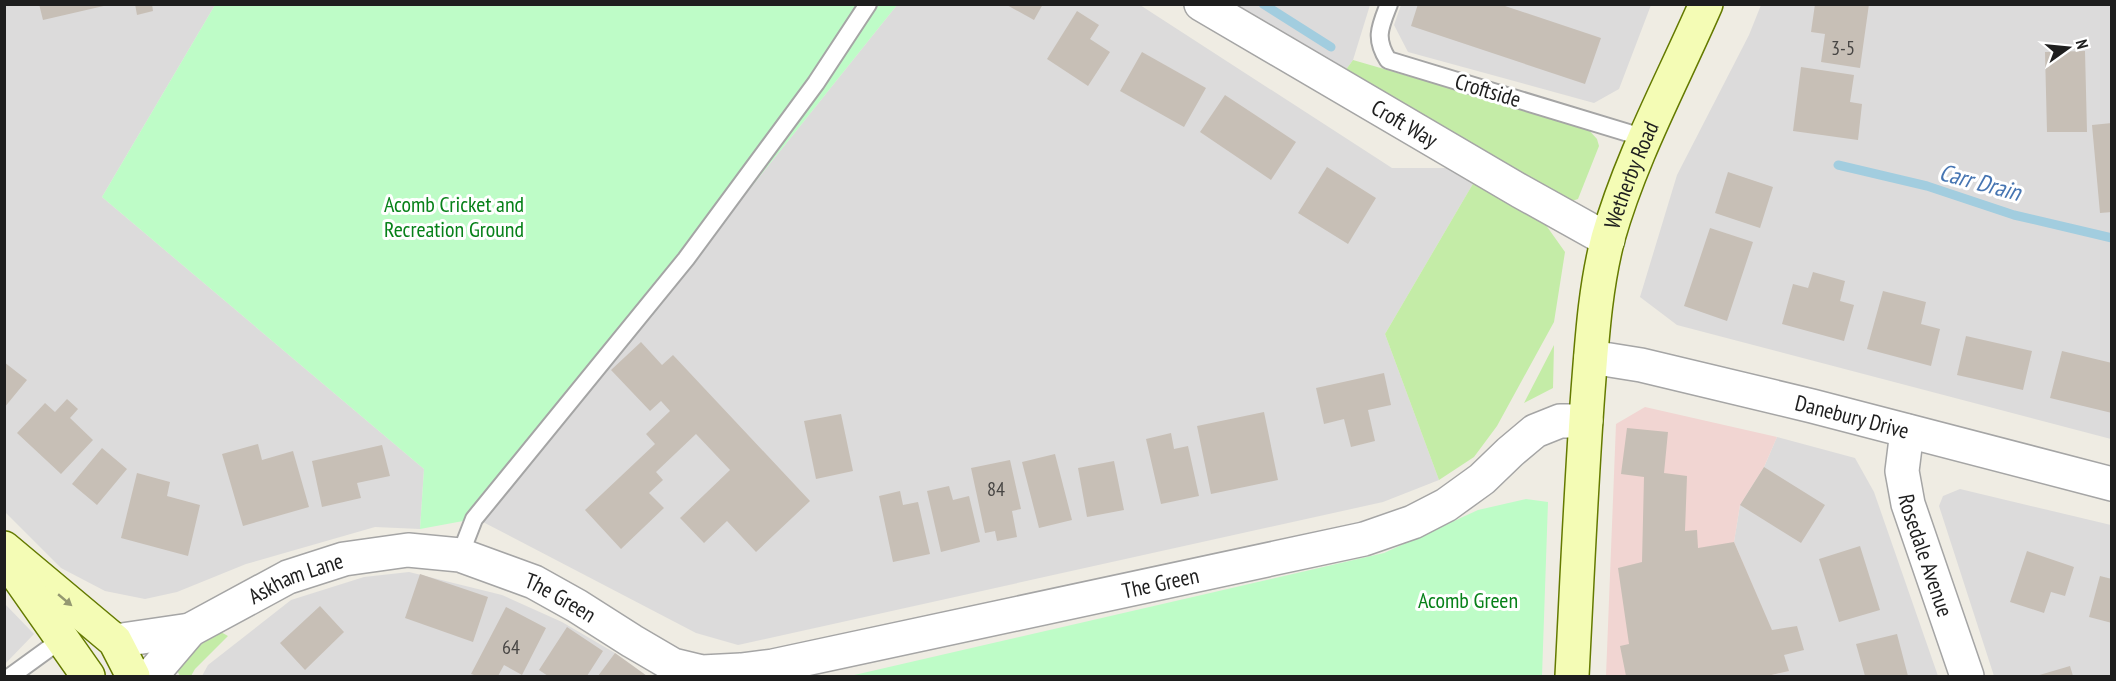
<svg xmlns="http://www.w3.org/2000/svg" width="2116" height="681" viewBox="0 0 2116 681" font-family="'PT Sans Narrow',sans-serif">
  <style>
    .residential { fill: #dcdbdb }
    .commercial { fill: #f1d5d2 }
    .grass { fill: #c4eca7 }
    .park { fill: #befcc7 }
    .lines { fill: none; stroke-linecap: round; stroke-linejoin: round }
    .stream { stroke: #a2cddf; stroke-width: 9 }
    .building { fill: #c7bfb6 }
    .lane-casing { stroke: #a5a5a5; stroke-width: 20 }
    .street-casing { stroke: #a5a5a5; stroke-width: 36 }
    .secondary-casing { stroke: #647a00; stroke-width: 36 }
    .lane { stroke: #fff; stroke-width: 16 }
    .street { stroke: #fff; stroke-width: 33 }
    .secondary { stroke: #f4fcb5; stroke-width: 33 }
    .oneway { fill: #949871 }
    .labels { text-anchor: middle; dominant-baseline: central; stroke-width: 6; stroke-linejoin: round; paint-order: stroke }
    .number-label { font-size: 20px; fill: #484644 }
    .street-label { font-size: 22px; fill: #1e1e1e; stroke: #fff }
    .park-label { font-size: 22px; fill: #078119; stroke: #fff }
    .water-label { font-size: 24px; font-style: italic; fill: #4675b2; stroke: #fff }
  </style>
  <rect width="100%" height="100%" fill="#efece3"/>
  <!-- residential -->
  <path class="residential" d="M4 5H215L102 197 424 469 420 529 375 527 246 564 177 592 145 599 105 591 61 568 5 512Z
    M897 5H1140L1392 168H1454L1474 182 1385 334 1439 480 1383 502 738 645 696 633 483 522Z
    M1229 5H1370L1353 60 1345 71Z
    M1401 5H1651L1619 89 1594 103 1408 52 1394 25Z
    M1761 5H2111V439L1677 325 1640 297 1677 175 1749 35Z
    M1777 437 1855 458 1874 492 1938 676H1767L1788 671 1734 542 1740 505 1764 467Z
    M1960 489 2111 525V676H1994L1939 506 1943 496Z
    M409 572 502 595 562 622 615 653 647 676H202L208 665 291 600 364 577Z
    M5 604 34 634 5 664Z"/>
  <!-- commercial -->
  <path class="commercial" d="M1645 407 1777 437 1764 467 1740 505 1734 542 1789 671 1767 676H1606L1616 424Z"/>
  <!-- grass -->
  <path class="grass" d="M1353 60 1587 128 1597 139 1599 146 1578 199 1566 203 1345 71Z
    M1474 182 1543 221 1565 252 1554 322 1497 426 1474 457 1439 480 1385 334Z
    M1554 345 1553 388 1524 403Z
    M219 631 228 636 195 669 191 676H180L174 665Z"/>
  <!-- park -->
  <path class="park" d="M215 5H897L483 522 474 519 420 529 424 469 102 197Z
    M1526 499 1548 502 1542 676H850L1384 553 1478 510Z"/>
  <g class="lines">
    <!-- stream -->
    <path class="stream" d="M1263 4 1331 47
      M1838 165 1927 186 2014 215 2112 238"/>
  </g>
  <!-- building -->
  <path class="building" d="M39 4H107L108 5 43 20Z
    M135 4H152L153 11 137 15Z
    M1005 4H1043L1034 20Z
    M1418 4H1499L1601 38 1585 84 1411 26Z
    M1815 4H1869L1860 68 1821 62 1825 34 1811 32Z
    M1077 11 1099 25 1090 39 1110 52 1088 86 1047 59Z
    M2085 51 2087 132H2047L2045 52Z
    M1142 52 1206 88 1184 127 1120 91Z
    M1801 67 1854 75 1850 102 1862 104 1858 140 1793 131Z
    M1225 95 1296 142 1271 180 1200 132Z
    M2112 123V212L2100 213 2092 125Z
    M1327 167 1376 198 1348 244 1298 213Z
    M1728 172 1773 187 1760 228 1715 213Z
    M1710 228 1753 242 1727 321 1684 306Z
    M1813 272 1845 281 1840 301 1854 305 1844 341 1782 324 1793 284 1808 288Z
    M1883 291 1926 302 1921 324 1940 329 1931 366 1867 349Z
    M1966 336 2032 351 2023 390 1957 375Z
    M641 342 662 365 673 355 810 501 756 552 727 521 704 543 680 518 730 470 696 434 656 472 663 480 649 493 664 508 621 549 585 510 655 444 646 434 670 411 661 401 650 411 611 370Z
    M2062 351 2112 363V413L2050 398Z
    M4 362 27 380 4 408Z
    M1384 373 1391 405 1368 410 1375 441 1351 447 1344 419 1324 424 1316 388Z
    M67 399 78 409 70 418 93 440 61 474 17 433 45 403 55 412Z
    M1264 412 1278 480 1211 494 1197 426Z
    M841 414 853 471 816 479 804 421Z
    M1627 428 1668 432 1664 473 1687 476 1685 531 1697 530 1698 548 1734 542 1772 630 1797 626 1804 650 1784 655 1789 671 1767 676H1626L1620 646 1629 644 1618 568 1642 562 1644 477 1621 474Z
    M1171 433 1174 449 1188 446 1199 496 1161 504 1146 439Z
    M258 444 262 460 293 451 309 507 243 526 222 454Z
    M382 445 390 476 357 483 361 498 322 507 312 461Z
    M102 448 127 469 97 505 72 484Z
    M1055 454 1072 520 1039 528 1022 462Z
    M1010 460 1021 509 1012 511 1017 537 997 541 995 531 985 533 971 468Z
    M1114 461 1124 510 1087 517 1078 468Z
    M1764 467 1825 505 1801 543 1740 505Z
    M137 473 170 482 167 496 200 505 188 556 121 538Z
    M949 486 953 500 969 496 980 542 941 552 927 491Z
    M900 491 903 505 918 502 930 554 893 562 879 496Z
    M1860 546 1880 610 1839 622 1819 559Z
    M2027 551 2074 567 2065 596 2051 592 2044 613 2010 602Z
    M420 574 488 597 473 642 405 618Z
    M2100 576 2112 579V623L2089 617Z
    M320 606 344 632 305 670 280 643Z
    M506 607 546 628 522 675 504 665 498 676H477L471 674Z
    M567 627 603 651 587 676H548L539 670Z
    M1897 634 1908 676H1865L1856 644Z
    M615 653 647 676H598Z
    M2070 666 2073 676H2036Z"/>
  <g class="lines">
    <defs>
      <path id="lane" d="M1389 4C1380 27 1374 38 1388 60L1645 138
        M460 555 474 519 686 259 816 83 868 4
        M11 676 62 639"/>
      <g id="street">
        <path id="s1" d="M1201 4 1520 191 1608 240"/>
        <path id="s2" d="M1591 357 1641 365 1812 406 2112 484"/>
        <path id="s3" d="M1907 431 1902 471 1908 504 1967 676"/>
        <path id="s4" d="M115 641 190 630 288 577 344 559 408 550 460 555 534 582 577 606 632 641 673 665 702 672 741 670 773 666 1364 539 1413 522 1446 505 1482 479 1510 452 1535 431 1560 421H1586"/>
        <path d="M151 676 190 630"/>
      </g>
      <g id="secondary">
        <path d="M4 548 115 641 133 676"/>
        <path d="M15 572 88 676"/>
        <path id="s5" d="M1572 676C1577 581 1581 486 1588 391 1592 340 1595 288 1608 238 1631 157 1672 82 1706 4"/>
      </g>
    </defs>
    <!-- lane casing -->
    <use href="#lane" class="lane-casing"/>
    <!-- street casing -->
    <use href="#street" class="street-casing"/>
    <!-- secondary casing -->
    <use href="#secondary" class="secondary-casing"/>
    <!-- lane -->
    <use href="#lane" class="lane"/>
    <!-- street -->
    <use href="#street" class="street"/>
    <!-- secondary -->
    <use href="#secondary" class="secondary"/>
  </g>
  <!-- one-way arrows -->
  <defs><path id="oneway-solid" d="M-6-.8H1V-3.2L6.5 0L1 3.2V.8H-6Z" transform="scale(1.5)"/></defs>
  <use class="oneway" href="#oneway-solid" transform="translate(65 600) rotate(40)"/>
  <g class="labels">
    <!-- number labels -->
    <g class="number-label">
      <text x="1843" y="48">3-5</text>
      <text x="996" y="489">84</text>
      <text x="511" y="647">64</text>
    </g>
    <!-- street labels -->
    <g class="street-label">
      <text transform="translate(1488 90) rotate(17)">Croftside</text>
      <text stroke="none"><textPath href="#s1" startOffset="236">Croft Way</textPath></text>
      <text stroke="none"><textPath href="#s5" startOffset="507">Wetherby Road</textPath></text>
      <text stroke="none"><textPath href="#s2" startOffset="268">Danebury Drive</textPath></text>
      <text stroke="none"><textPath href="#s3" startOffset="128">Rosedale Avenue</textPath></text>
      <text stroke="none"><textPath href="#s4" startOffset="194">Askham Lane</textPath></text>
      <text stroke="none"><textPath href="#s4" startOffset="1101">The Green</textPath></text>
      <text stroke="none"><textPath href="#s4" startOffset="472">The Green</textPath></text>
    </g>
    <!-- park labels -->
    <g class="park-label">
      <text x="454" y="204">Acomb Cricket and<tspan x="454" dy="25">Recreation Ground</tspan></text>
      <text x="1468" y="600">Acomb Green</text>
    </g>
    <!-- water labels -->
    <g class="water-label">
      <text transform="translate(1980 182) rotate(15)">Carr Drain</text>
    </g>
  </g>
  <!-- border -->
  <rect width="2116" height="681" fill="none" stroke="#1e1e1e" stroke-width="12"/>
  <!-- north arrow -->
  <g transform="translate(2068 48) rotate(75)" stroke="#ffffff" stroke-width="4.5" paint-order="stroke">
  <path d="M0-4.5L10 22L0 15L-10 22Z" fill="#1e1e1e"/>
  <text y="-9" font-size="16" font-weight="bold" text-anchor="middle" fill="#1e1e1e">N</text>
  </g>
</svg>
